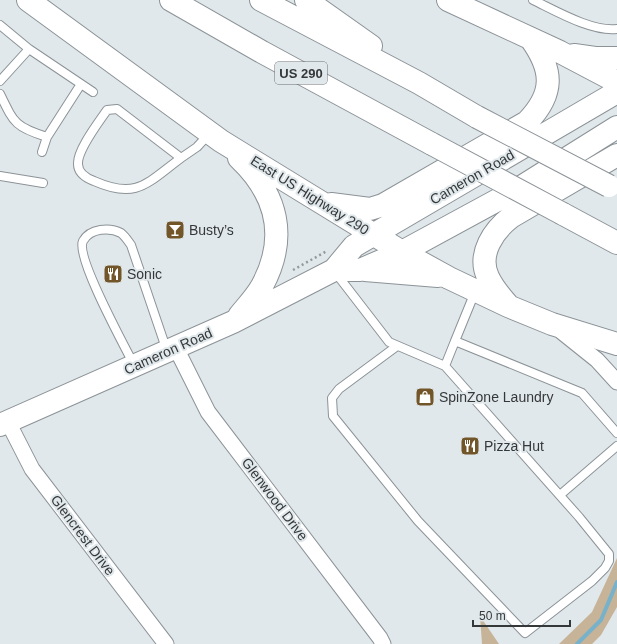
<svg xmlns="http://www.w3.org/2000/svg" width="617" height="644" viewBox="0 0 617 644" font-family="Arial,sans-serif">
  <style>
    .green { fill: #c6b398 }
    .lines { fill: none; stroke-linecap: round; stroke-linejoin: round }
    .stream { stroke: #77b1ca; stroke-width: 4 }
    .lane-casing { stroke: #8c9397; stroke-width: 10 }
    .street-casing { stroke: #8c9397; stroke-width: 17 }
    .secondary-casing { stroke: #8c9397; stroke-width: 24 }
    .highway-casing { stroke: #8c9397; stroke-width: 24 }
    .path { stroke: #93999c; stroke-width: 2.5; stroke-dasharray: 2 3; stroke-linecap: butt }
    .lane { stroke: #fff; stroke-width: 8 }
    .street { stroke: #fff; stroke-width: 15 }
    .secondary { stroke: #fff; stroke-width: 22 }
    .highway { stroke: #fff; stroke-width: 22 }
    .highway-bridge-casing { stroke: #8c9397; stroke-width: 24; stroke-linecap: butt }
    .highway-bridge { stroke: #fff; stroke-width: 22 }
    .labels { text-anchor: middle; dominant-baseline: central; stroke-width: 4; stroke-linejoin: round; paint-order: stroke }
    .shield { fill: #e0e8ec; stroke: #686d6f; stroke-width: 1 }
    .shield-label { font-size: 13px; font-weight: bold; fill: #353839 }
    .street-label { font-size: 14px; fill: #353839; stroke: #e0e8ec }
    .poi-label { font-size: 14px; fill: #353839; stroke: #e0e8ec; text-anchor: start }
  </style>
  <rect width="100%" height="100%" fill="#e0e8ec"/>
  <!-- green -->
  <path class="green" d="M617 558V607L601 635 592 644H559L592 612Z
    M480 616 499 644H482Z"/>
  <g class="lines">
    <!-- stream -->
    <path class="stream" d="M577 644 601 620 617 582"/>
    <defs>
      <path id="lane" d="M533 0C556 11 592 32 617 29
        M0 25 29 49 93 92
        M0 81 29 49
        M0 94C14 123 15 127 47 137L81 84
        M42 152 47 137
        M181 158C147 183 137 200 94 181 86 178 78 173 78 164 77 150 99 122 107 110L117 109 181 158 197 147 209 134
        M0 176 43 183
        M335 272 389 342 445 366 579 517 609 554V561L605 568 592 581 525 633 418 521 333 416 332 398 339 389 397 346
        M475 292 455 341 582 393 617 433
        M134 365C125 347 75 256 83 241 90 228 110 227 121 233 125 236 128 241 131 245L167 351
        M445 366 455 341
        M560 495 617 446"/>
      <path id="street" d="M562 332 597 360 617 382
        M176 348 208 412 380 638 383 644
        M8 422 32 469 166 644"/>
      <path id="secondary" d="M28 0 221 141 402 252 449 278 508 306 552 324 617 344
        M448 0 560 52 617 82
        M574 55 595 58H617
        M239 158C278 195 288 238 262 286 256 297 247 306 239 316
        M331 204 370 209 383 205 527 122C555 93 553 70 531 39
        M334 270H360L402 252 518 189 617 127
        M365 270 438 276
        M508 305C500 296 493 288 488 277 477 254 494 230 511 217L617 155
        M0 425 233 322 334 270 354 246 617 92"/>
      <path id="highway" d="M171 0 262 52 432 144
        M261 0 419 83 477 117
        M306 0 371 46
        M563 214 617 243"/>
    </defs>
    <!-- lane casing -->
    <use href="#lane" class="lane-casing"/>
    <!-- street casing -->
    <use href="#street" class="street-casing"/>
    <!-- secondary casing -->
    <use href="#secondary" class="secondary-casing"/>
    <!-- highway casing -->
    <use href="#highway" class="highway-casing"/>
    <!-- path -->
    <path class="path" d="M293 270 327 251"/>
    <!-- lane -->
    <use href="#lane" class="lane"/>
    <!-- street -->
    <use href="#street" class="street"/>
    <!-- secondary -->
    <use href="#secondary" class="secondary"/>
    <!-- highway -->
    <use href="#highway" class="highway"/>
    <defs>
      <path id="highway-bridge" d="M477 117 609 186
        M432 144 563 214"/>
    </defs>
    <!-- highway-bridge casing -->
    <use href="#highway-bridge" class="highway-bridge-casing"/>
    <!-- highway-bridge -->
    <use href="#highway-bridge" class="highway-bridge"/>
  </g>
  <!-- icons -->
  <defs>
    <symbol id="bar-square" viewBox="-11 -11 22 22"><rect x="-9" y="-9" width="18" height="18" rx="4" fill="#725528" stroke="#e0e8ec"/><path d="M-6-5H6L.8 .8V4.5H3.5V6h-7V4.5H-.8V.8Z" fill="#fff"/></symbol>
    <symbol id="restaurant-square" viewBox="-11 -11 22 22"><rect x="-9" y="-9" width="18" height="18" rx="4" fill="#725528" stroke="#e0e8ec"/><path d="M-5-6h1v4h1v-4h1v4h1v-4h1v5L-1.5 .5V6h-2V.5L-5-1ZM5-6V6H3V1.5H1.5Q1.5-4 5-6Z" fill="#fff"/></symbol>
    <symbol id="shop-square" viewBox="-11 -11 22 22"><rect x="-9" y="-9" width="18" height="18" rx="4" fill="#725528" stroke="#e0e8ec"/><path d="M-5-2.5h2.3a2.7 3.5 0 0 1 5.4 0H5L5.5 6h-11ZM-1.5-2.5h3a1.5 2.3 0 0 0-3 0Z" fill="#fff"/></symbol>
  </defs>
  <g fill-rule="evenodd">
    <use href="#bar-square" x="164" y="219" width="22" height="22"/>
    <use href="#restaurant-square" x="102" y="263" width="22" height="22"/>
    <use href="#shop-square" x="414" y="386" width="22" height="22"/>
    <use href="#restaurant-square" x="459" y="435" width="22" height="22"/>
  </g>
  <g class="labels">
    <!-- shield labels -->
    <rect class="shield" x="275" y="62" width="52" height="22" rx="3"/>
    <g class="shield-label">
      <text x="301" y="73">US 290</text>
    </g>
    <!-- street labels -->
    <g class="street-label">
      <text transform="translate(472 177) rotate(-30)">Cameron Road</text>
      <text transform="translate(310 195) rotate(32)">East US Highway 290</text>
      <text transform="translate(168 351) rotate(-24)">Cameron Road</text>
      <text transform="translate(275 499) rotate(53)">Glenwood Drive</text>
      <text transform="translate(83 535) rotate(53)">Glencrest Drive</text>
    </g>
    <!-- poi labels -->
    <g class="poi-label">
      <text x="189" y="230">Busty’s</text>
      <text x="127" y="274">Sonic</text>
      <text x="439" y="397">SpinZone Laundry</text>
      <text x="484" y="446">Pizza Hut</text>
    </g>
  </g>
  <!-- scale -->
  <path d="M473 620v6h97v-6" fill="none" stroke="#353839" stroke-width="2"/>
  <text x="479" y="620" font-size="12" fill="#353839" stroke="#e0e8ec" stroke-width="3" paint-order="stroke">50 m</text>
</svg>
